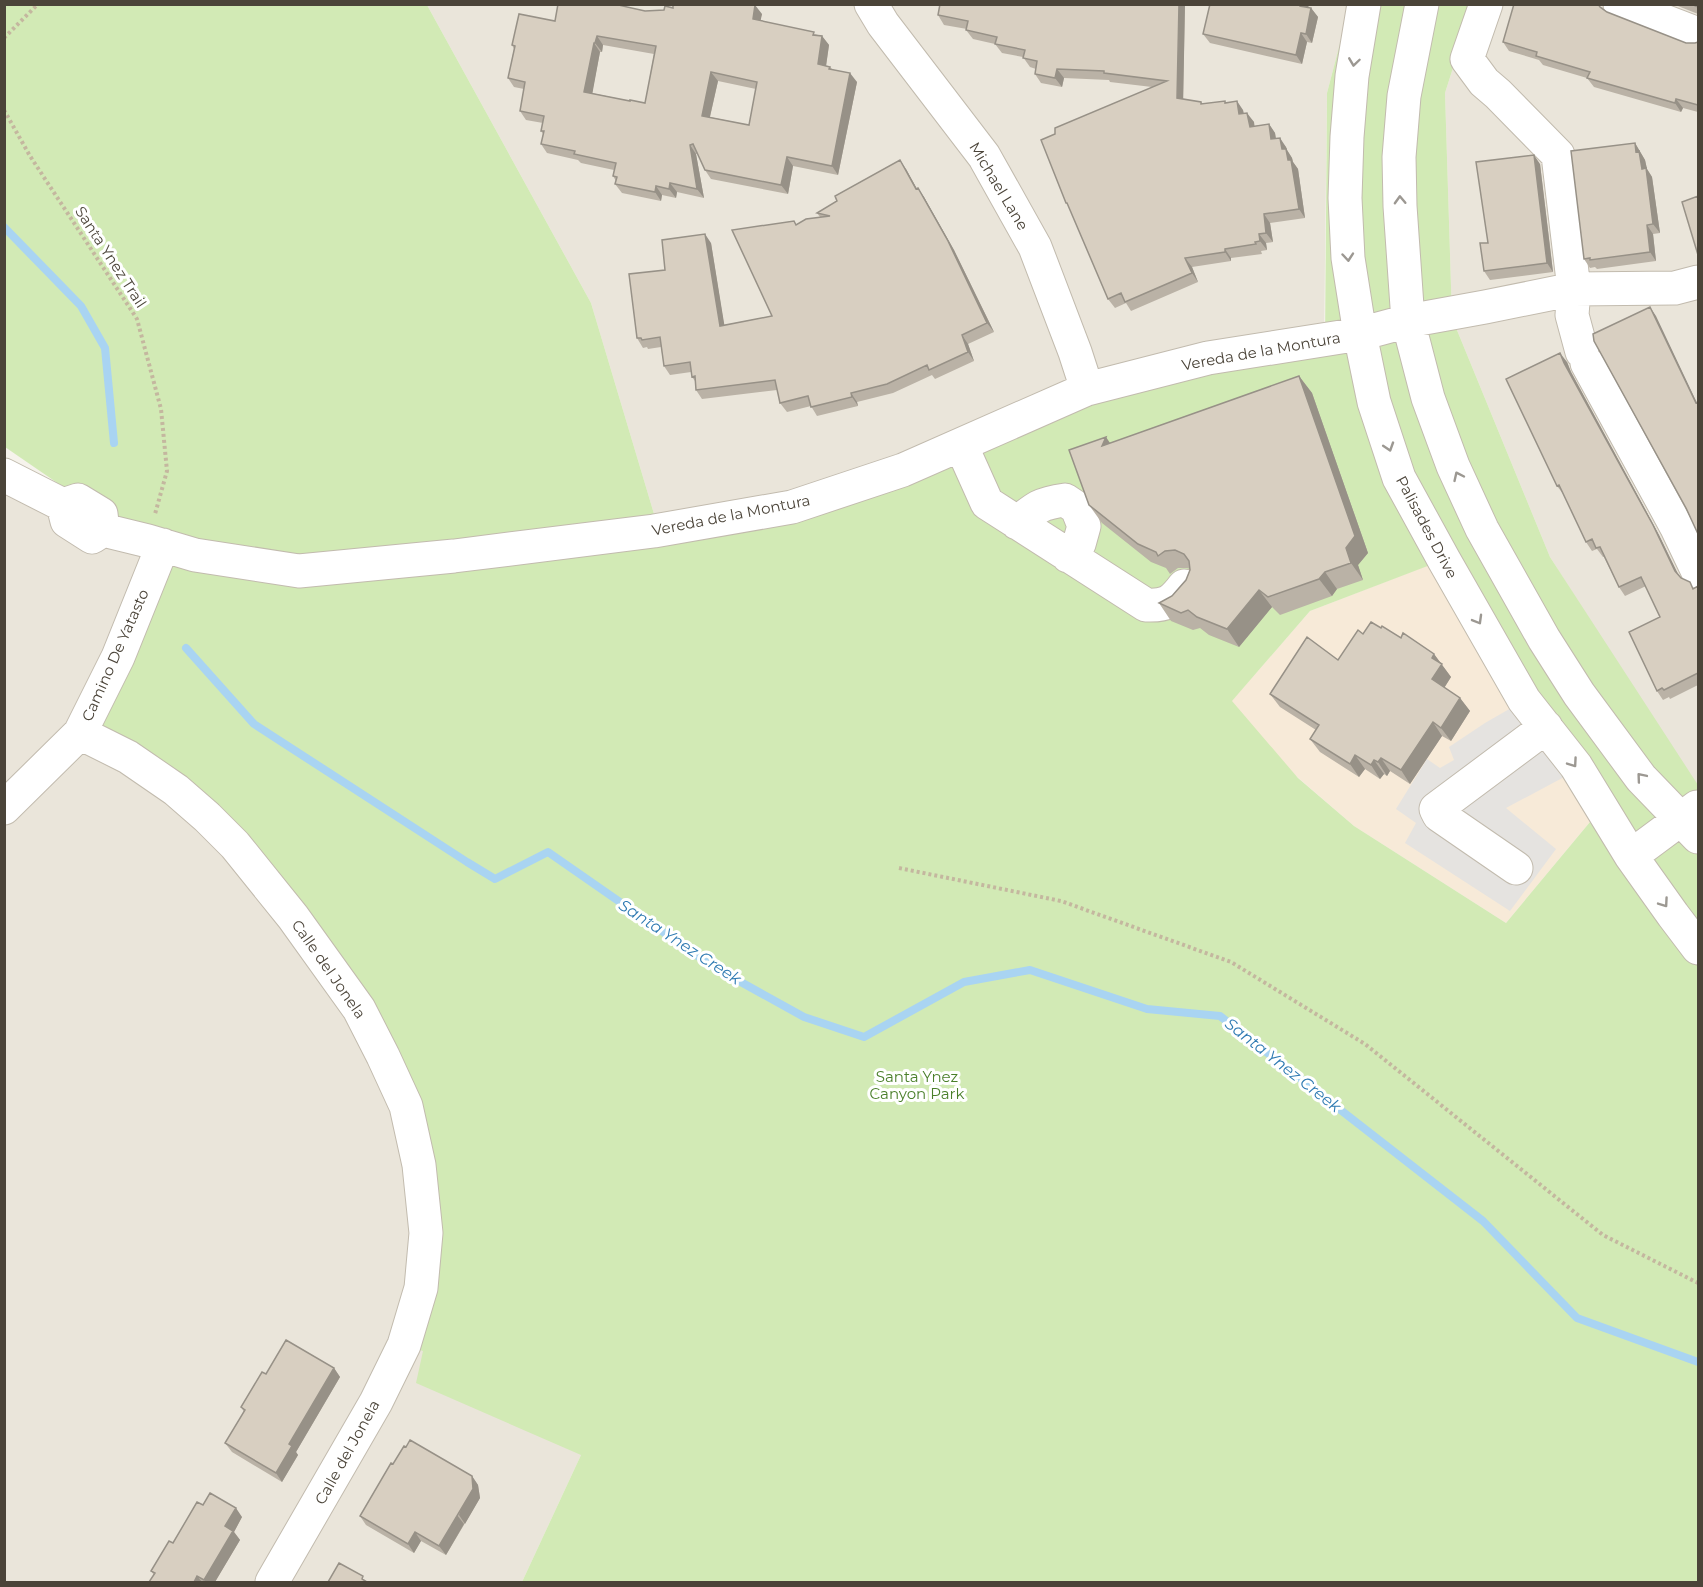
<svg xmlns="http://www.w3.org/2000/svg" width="1703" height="1587" viewBox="0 0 1703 1587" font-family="Montserrat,sans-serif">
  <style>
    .residential { fill: #eae5da }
    .commercial { fill: #f7ead8 }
    .green { fill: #d2eab5; fill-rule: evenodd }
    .parking { fill: #e5e3e0 }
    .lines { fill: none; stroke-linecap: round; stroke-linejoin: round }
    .stream { stroke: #a9d4f2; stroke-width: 8 }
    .minor-casing { stroke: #c2bbae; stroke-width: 35 }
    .path { stroke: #c4b79f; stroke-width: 4; stroke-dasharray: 3 3; stroke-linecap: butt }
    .minor { stroke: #fff; stroke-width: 33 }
    .wall { fill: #bab2a6; fill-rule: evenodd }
    .shaded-wall { fill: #979187 }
    .building { fill: #d8cfc1; stroke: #979187; stroke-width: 1.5; fill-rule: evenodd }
    .oneway { stroke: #9c9892 }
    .labels { text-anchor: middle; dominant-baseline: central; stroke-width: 6; stroke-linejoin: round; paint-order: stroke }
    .street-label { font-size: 15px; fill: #4b4439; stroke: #fff }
    .park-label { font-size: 15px; fill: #4a7f2a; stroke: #fff }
    .water-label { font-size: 16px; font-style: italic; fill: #2e7ab2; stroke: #fff }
  </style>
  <rect width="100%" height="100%" fill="#f6f3ec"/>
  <!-- residential -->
  <path class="residential" d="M427 5H1350L1327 93 1324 341 660 534 591 303Z
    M1473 5H1698V790L1550 557 1452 318 1445 93Z
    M4 459 101 531 149 546 172 795 287 921 601 1412 522 1582H5Z"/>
  <!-- commercial -->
  <path class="commercial" d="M1439 561 1560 775 1595 816 1506 923 1354 826 1222 712 1310 611Z"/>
  <!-- green -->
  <path class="green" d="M4 5H427L591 303 660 534 1091 399 1325 344 1327 93 1350 5H1473L1445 93 1452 318 1550 557 1698 785V1582H522L581 1455 416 1383 423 1351 404 1345 415 1289 399 1109 350 1013 201 822 71 735 149 546 5 447ZM1438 562 1595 816 1506 923 1354 826 1298 778 1232 701 1310 611Z"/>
  <!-- parking -->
  <path class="parking" d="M1518 704 1566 776 1506 808 1556 849 1510 911 1405 843 1416 823 1396 809 1427 759 1440 768 1454 760 1449 747 1485 723Z"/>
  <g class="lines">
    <!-- stream -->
    <path class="stream" d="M4 227 81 306 105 348 114 443
      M186 648 254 724 467 862 495 879 548 852 712 966 804 1017 864 1037 964 982 1030 970 1147 1009 1220 1016 1483 1221 1577 1318 1698 1362"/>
    <defs>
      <path id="minor" d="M871 4 883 24 984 156 1035 247 1075 352 1087 389
        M1364 4 1352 76 1347 137 1345 198 1348 258 1360 334 1374 402 1399 478 1444 560 1524 700 1576 766 1631 856 1673 915 1698 948
        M1422 4 1404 96 1399 157 1400 206 1408 321 1428 398 1453 466 1482 529 1544 639 1579 694 1641 778 1698 837
        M1620 4 1698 34
        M1582 352 1572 315 1574 289 1675 288 1698 282
        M1587 363 1676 526 1698 572
        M961 445 987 503 1146 605C1166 606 1172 602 1184 586
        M4 475 63 505 78 500 101 514 103 530
        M63 505 67 521 92 537 103 530 148 541 195 555 299 571 454 556 654 531 792 507 903 470 1087 389 1208 358 1360 334 1408 321 1485 307 1574 289 1558 155 1498 94 1484 82 1467 59 1486 4
        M1017 523C1035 508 1041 503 1065 500L1077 508 1084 526 1079 544 1068 556
        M80 733 128 757 176 790 207 817 235 845 293 917 359 1009 383 1056 406 1106 419 1165 426 1233 421 1288 404 1345 376 1402 272 1582
        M4 808 80 733 118 657 163 545
        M1631 856 1697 807
        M1516 868 1439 815 1436 809 1546 727"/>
    </defs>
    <!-- minor casing -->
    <use href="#minor" class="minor-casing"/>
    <!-- path -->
    <path class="path" d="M4 38 38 4
      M4 110 30 156 137 319 161 409 167 471 155 514
      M899 868 1061 901 1231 962 1365 1044 1603 1235 1698 1283"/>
    <!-- minor -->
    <use href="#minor" class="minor"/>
  </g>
  <!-- wall -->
  <path class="wall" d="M558 4H619L620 6 645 11 664 10 673 8 762 14 760 20 822 36 829 45 826 66 830 67 832 69 857 82 838 175 793 166 788 194 711 179 705 170 698 154H696L704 198 677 192 676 198 662 195 661 201 622 193 615 184 616 181 613 176 614 170 581 163 578 160 547 153 541 144 543 134 541 131 543 123 526 120 520 111 524 89 514 87 508 78 514 49 512 45 555 21ZM603 45 654 54 645 103 630 101 592 93 600 52H602ZM718 81 756 89 749 125 710 117Z
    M940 4H1185L1183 99 1201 102 1203 104 1225 101 1226 103 1243 110 1244 114 1254 122V126L1269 124 1275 133 1276 138 1286 147 1287 150 1292 158 1293 162 1298 169 1305 218 1270 223 1273 242 1266 243 1267 250 1261 251 1262 254 1231 258V261L1192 267 1198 282 1131 311 1126 303 1115 308 1108 299 1070 208 1066 203 1055 134 1152 87 1110 82 1109 80 1064 78 1062 87 1041 83 1035 74 1036 69 1030 67 1023 57 1002 53 995 44 973 39 966 30 967 29 944 25 938 15Z
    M1210 4H1309L1308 8H1311L1318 17 1312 43 1307 42 1302 64 1210 43 1203 34Z
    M1673 4H1698V14Z
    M1602 7 1607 12 1686 43H1695L1698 42V112L1683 108 1681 112 1594 87 1587 78 1543 65 1539 60 1509 51 1503 42Z
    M1635 143 1645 160 1647 169 1652 177 1660 233 1653 234 1656 261 1597 269 1595 267 1590 268 1584 259Z
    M1540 164 1553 272 1490 280 1484 271 1488 243Z
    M906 169 917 189 924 197 954 250 994 332 968 344 974 361 935 379 932 375 893 393 857 402 858 406 817 416 811 406 787 412 780 403 777 390 702 399 696 390 695 381 692 377 691 372 670 375 664 366 661 347 648 349 647 347 643 348 637 338 665 270 711 243 724 325 772 316 794 221 796 225 820 217 817 213Z
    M1567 362 1571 372 1659 535 1679 577 1694 588 1698 586V685L1670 699 1669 697 1663 700 1657 691 1660 617 1646 586 1625 596 1619 587 1604 557H1603L1597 549 1592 551 1586 542 1564 495 1557 486Z
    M1299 376 1312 393 1368 553 1358 565 1363 580 1337 589 1332 596 1280 615 1272 607 1239 647 1209 635 1200 628 1193 630 1171 621 1159 603 1172 596 1186 580 1190 569 1187 568H1178L1170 574 1166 568 1151 562 1102 523 1089 505 1110 443Z
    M1381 628 1434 654 1451 677 1444 688 1460 698 1470 711 1451 741 1442 736 1410 784 1390 771 1387 776 1384 774 1380 779 1365 769 1359 777 1320 752 1310 739 1316 730 1280 707 1270 694 1338 660Z
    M334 1368 340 1377 296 1452 298 1455 282 1482 232 1452 225 1443 244 1412 241 1407 266 1374Z
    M393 1464 472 1476 478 1485 480 1498 446 1555 421 1541 414 1553 366 1525 360 1516Z
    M203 1505 242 1517 234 1532 240 1540 215 1582H149L154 1575 151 1571Z"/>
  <!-- shaded-wall -->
  <path class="shaded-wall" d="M1179 4H1185L1183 108 1177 98Z
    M1300 4H1309L1306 15 1300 6Z
    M755 5 762 14 759 28 753 19Z
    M1311 8 1318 17 1312 43 1306 34Z
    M1301 33 1307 42 1302 64 1296 55Z
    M597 36 603 45 602 52 595 43Z
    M822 36 829 45 825 73 818 64Z
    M594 43 600 52 591 101 584 92Z
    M1057 69 1064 78 1062 87 1055 78Z
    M711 72 718 81 708 125 702 116Z
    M850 73 857 82 838 175 832 166Z
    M1676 99 1683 108 1681 112 1675 103Z
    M1237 101 1243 110 1245 123 1239 114Z
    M1247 113 1254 122 1256 136 1250 127Z
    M1269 124 1275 133 1277 148 1271 139Z
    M1280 138 1286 147 1287 150 1292 158 1293 162 1298 169 1305 218 1299 209 1288 160 1282 149Z
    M1635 143 1645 160 1647 169 1652 177 1660 233 1653 224 1642 169 1636 152Z
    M690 145 696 154 704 198 697 189Z
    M1534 155 1540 164 1553 272 1547 263Z
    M787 157 793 166 788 194 781 185Z
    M900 160 906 169 922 198 916 189Z
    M670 183 677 192 676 198 669 189Z
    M656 186 662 195 661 201 655 192Z
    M918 188 924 197 954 250 994 332 987 323Z
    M1264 214 1270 223 1273 242 1266 233Z
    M1647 225 1653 234 1656 261 1650 252Z
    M705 234 711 243 726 335 720 326Z
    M1259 234 1266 243 1267 250 1260 241Z
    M1225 249 1231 258V261L1225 252Z
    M1185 258 1192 267 1198 282 1192 273Z
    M1650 307 1656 316 1698 405 1696 403Z
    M962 335 968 344 974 361 968 352Z
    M1560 353 1567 362 1571 372 1659 535 1681 580 1675 571 1564 363Z
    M1299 376 1312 393 1368 553 1358 565 1363 580 1351 563 1346 548Z
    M851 393 857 402 858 406 852 397Z
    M1106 437 1118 455 1102 446Z
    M1325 572 1337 589 1332 596 1319 579Z
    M1259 590 1272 607 1239 647 1227 629Z
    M1434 654 1451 677 1441 693 1432 679V658Z
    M1460 698 1470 711 1451 741 1441 728Z
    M1433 722 1442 736 1410 784 1401 770Z
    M1355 755 1365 769 1359 777 1350 764Z
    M1381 758 1390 771 1387 776 1378 762Z
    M1374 760 1384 774 1380 779 1371 765Z
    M334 1368 340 1377 296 1452 298 1455 282 1482 276 1473 289 1444Z
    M472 1476 478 1485 480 1498 465 1524 459 1515Z
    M236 1508 242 1517 234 1532 240 1540 215 1582H206L204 1580 225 1526Z
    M457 1515 464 1524 446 1555 439 1546Z
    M415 1532 421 1541 414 1553 408 1544Z
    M197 1576 202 1582H194Z"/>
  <!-- building -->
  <path class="building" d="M558 4H618V5L645 11 664 10 665 6 673 8V4H755V5L753 19 814 32 813 35 822 36 818 64 830 67 829 69 850 73 832 166 787 157 781 185 705 170 693 144 690 145 697 189 670 183 669 189 656 186 655 192 615 184 617 177 613 176 616 163 574 154 575 151 541 144 544 131H541L544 116 520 111 525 82 508 78 515 46 512 45 519 14 555 21ZM597 36 656 46 645 103 630 100V101L584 92 594 43H595ZM711 72 757 82 749 125 702 116Z
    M940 4H1179L1177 98 1201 102V104L1225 101V103L1237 101 1239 114 1247 113 1250 127 1269 124 1271 139 1280 138 1282 149H1286L1288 160H1291L1299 209 1264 214 1266 233 1259 234 1260 241 1255 242 1256 244 1225 249V252L1185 258 1192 273 1125 302 1121 293 1108 299 1067 203H1066L1041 140 1055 134V128L1167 81 1104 73V71L1057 69 1055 78 1035 74 1037 61 1023 58 1025 50 995 44 997 37 966 30 968 21 938 15Z
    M1210 4H1300V6L1311 8 1306 34 1301 33 1296 55 1203 34Z
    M1514 4H1598L1600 7 1607 12 1686 43H1695L1698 42V105L1676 99 1675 103 1587 78 1590 72 1536 56 1537 52 1503 42Z
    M1691 4H1698V8V7Z
    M1635 143 1636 152 1639 151 1642 169 1646 168 1653 224 1647 225 1650 252 1590 260V258L1584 259 1571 151Z
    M1534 155 1547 263 1484 271 1480 243H1488L1476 162Z
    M900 160 916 189 918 188 948 241 987 323 962 335 968 352 929 370 927 365 887 384 851 393 852 397 811 407 808 396 780 403 775 380 696 390 695 376 692 377 690 362 664 366 660 337 642 340 641 338H637L629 274 665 270 662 240 705 234 720 326 772 316 732 230 794 221 796 225 806 219 830 216 817 213 837 201 835 196Z
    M1698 196V255L1682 202Z
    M1650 307 1696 403 1698 402V534L1686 508 1594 341 1593 334Z
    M1560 353 1564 363 1653 525 1675 571 1681 578 1690 582 1693 589 1698 586V673L1664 690 1662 688 1657 691 1629 632 1660 617 1641 577 1619 587 1600 547 1596 548 1592 539 1586 542 1559 485 1557 486 1506 379Z
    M1299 376 1355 536 1346 548 1351 563 1325 572 1319 579 1268 597 1259 590 1227 629 1197 617 1188 610 1181 613 1159 603 1172 596 1186 580 1190 570 1189 561 1184 554 1175 550 1165 551 1158 556 1156 552 1138 544 1089 505 1069 450 1106 437 1102 446Z
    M1371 622 1381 628 1382 626 1401 638 1403 633 1434 654 1432 658 1442 664 1432 679 1460 698 1441 728 1433 722 1401 770 1381 758 1378 762 1374 760 1371 765 1355 755 1350 764 1310 739 1319 725 1270 694 1307 637 1338 660 1358 630 1363 634Z
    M286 1340 334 1368 289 1444 292 1446 276 1473 225 1443 245 1410 241 1407 262 1372 266 1374Z
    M410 1440 472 1476 473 1489 439 1546 415 1532 408 1544 360 1516 391 1463 393 1464 404 1446 406 1447Z
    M210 1493 236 1508 225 1526 233 1531 204 1580 197 1576 194 1582H149L155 1573 151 1571 169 1541 173 1543 197 1502 203 1505Z
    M339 1563 363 1576 362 1579 367 1582H328Z"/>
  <!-- one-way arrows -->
  <defs><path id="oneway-chevron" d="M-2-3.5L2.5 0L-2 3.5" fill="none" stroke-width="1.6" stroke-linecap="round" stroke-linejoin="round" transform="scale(1.5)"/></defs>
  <g class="oneway">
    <use href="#oneway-chevron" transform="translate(1354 62) rotate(98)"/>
    <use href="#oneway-chevron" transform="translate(1400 200) rotate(-92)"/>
    <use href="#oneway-chevron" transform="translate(1348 257) rotate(85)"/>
    <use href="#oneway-chevron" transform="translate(1389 447) rotate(72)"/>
    <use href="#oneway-chevron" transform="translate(1458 476) rotate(-115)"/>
    <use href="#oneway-chevron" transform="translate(1478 620) rotate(60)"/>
    <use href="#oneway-chevron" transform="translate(1573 763) rotate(55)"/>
    <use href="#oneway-chevron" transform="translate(1641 777) rotate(-130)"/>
    <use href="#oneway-chevron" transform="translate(1664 903) rotate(55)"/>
  </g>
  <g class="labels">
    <!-- street labels -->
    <g class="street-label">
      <text transform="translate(999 186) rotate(59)">Michael Lane</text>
      <text transform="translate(111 257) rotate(57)">Santa Ynez Trail</text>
      <text transform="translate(1261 351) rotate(-10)">Vereda de la Montura</text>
      <text transform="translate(731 515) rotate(-11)">Vereda de la Montura</text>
      <text transform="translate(1427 527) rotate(62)">Palisades Drive</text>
      <text transform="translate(115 655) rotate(-66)">Camino De Yatasto</text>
      <text transform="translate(329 969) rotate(55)">Calle del Jonela</text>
      <text transform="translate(347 1452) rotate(-61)">Calle del Jonela</text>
    </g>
    <!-- park labels -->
    <g class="park-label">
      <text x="917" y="1076">Santa Ynez<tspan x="917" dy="17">Canyon Park</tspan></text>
    </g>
    <!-- water labels -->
    <g class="water-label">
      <text transform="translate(680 942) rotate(33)">Santa Ynez Creek</text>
      <text transform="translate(1283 1065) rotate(38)">Santa Ynez Creek</text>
    </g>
  </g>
  <!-- border -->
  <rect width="1703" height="1587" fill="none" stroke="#4b4439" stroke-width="12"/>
</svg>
